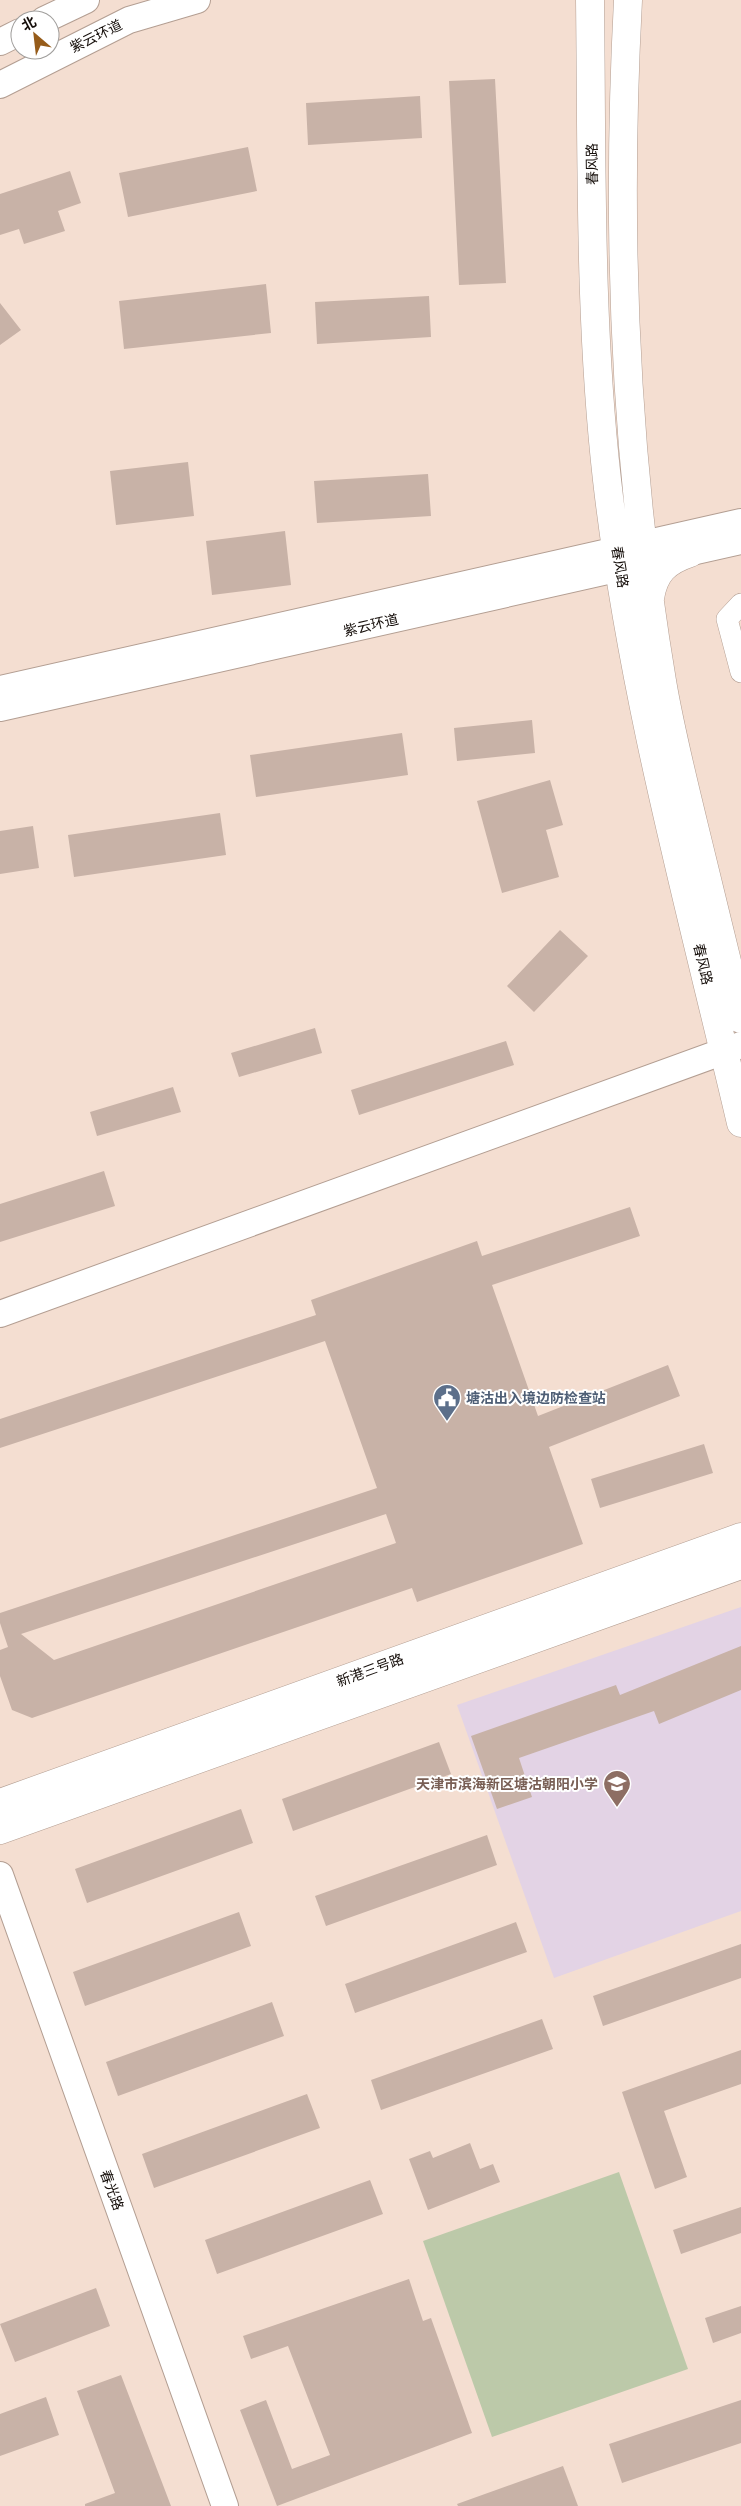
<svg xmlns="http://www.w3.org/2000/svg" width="741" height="2506" viewBox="0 0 741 2506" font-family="'Work Sans','Noto Sans SC',sans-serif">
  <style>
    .education { fill: #e3d3e5 }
    .green { fill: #bcc9a9 }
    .building { fill: #c8b2a7; fill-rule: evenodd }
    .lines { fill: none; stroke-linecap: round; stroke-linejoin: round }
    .minor-casing { stroke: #b39e92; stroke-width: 22 }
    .tertiary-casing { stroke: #b39e92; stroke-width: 28 }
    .secondary-casing { stroke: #b39e92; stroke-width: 29 }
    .minor { stroke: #fff; stroke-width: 21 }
    .tertiary { stroke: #fff; stroke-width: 26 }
    .secondary { stroke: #fff; stroke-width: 28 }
    .labels { text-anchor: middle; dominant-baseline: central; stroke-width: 4; stroke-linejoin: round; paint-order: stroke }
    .street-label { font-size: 14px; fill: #150e0a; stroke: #fff }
    .service-label { font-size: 14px; font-weight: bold; fill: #4e5e75; stroke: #fff; text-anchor: start }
    .education-label { font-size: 14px; font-weight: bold; fill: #785e54; stroke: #fff; text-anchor: end }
  </style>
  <rect width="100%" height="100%" fill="#f4ded1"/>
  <!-- education -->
  <path class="education" d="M741 1607V1911L554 1978 457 1705Z"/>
  <!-- green -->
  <path class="green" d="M619 2172 688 2369 492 2437 423 2241Z"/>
  <!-- building -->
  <path class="building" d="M495 79 506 283 459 285 449 81Z
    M420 96 422 138 308 145 306 103Z
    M248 147 257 191 128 217 119 173Z
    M70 171 81 203 58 211 65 231 24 244 19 229 0 235V194Z
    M266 284 271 333 124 349 119 301Z
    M429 296 431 337 317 344 315 302Z
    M0 303 21 330 0 345Z
    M188 462 194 516 116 525 110 471Z
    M428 474 431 516 317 523 314 481Z
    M285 531 291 585 212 595 206 541Z
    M532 720 535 753 457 761 454 728Z
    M402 733 408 775 256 797 250 755Z
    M550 780 563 825 546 830 559 877 502 893 477 801Z
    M220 813 226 855 74 877 68 835Z
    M33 826 39 868 0 874V831Z
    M560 930 588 956 534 1012 507 986Z
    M315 1028 322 1053 239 1077 231 1053Z
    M506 1041 514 1065 359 1115 351 1090Z
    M173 1087 181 1112 97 1136 90 1112Z
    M104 1171 115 1206 0 1242V1204Z
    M630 1207 640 1236 492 1285 538 1416 668 1365 680 1396 549 1447 583 1544 417 1602 412 1588 32 1718 12 1710 0 1676V1650L8 1647 0 1623V1613L377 1488 325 1341 0 1448V1419L316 1315 311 1300 477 1241 482 1256ZM386 1514 396 1543 54 1660 21 1634Z
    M704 1444 713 1473 600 1508 591 1479Z
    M741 1646V1690L659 1724 654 1711 519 1758 532 1797 497 1809 471 1736 616 1685 620 1695Z
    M439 1742 451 1774 293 1831 282 1799Z
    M241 1809 253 1843 87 1903 75 1869Z
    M487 1835 497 1865 326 1926 315 1896Z
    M239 1912 251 1946 85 2006 73 1972Z
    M516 1922 527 1952 355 2013 345 1984Z
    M741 1944V1978L603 2026 593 1996Z
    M272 2002 284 2036 118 2096 106 2062Z
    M542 2019 553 2049 381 2110 371 2080Z
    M741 2050V2084L664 2111 687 2177 655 2189 622 2092Z
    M307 2094 320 2128 154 2188 142 2154Z
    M470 2143 480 2169 493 2164 500 2182 428 2210 409 2159 430 2151 433 2158Z
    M370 2180 383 2214 217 2274 205 2240Z
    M741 2207V2233L681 2254 673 2230Z
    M409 2279 423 2321 431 2318 472 2433 277 2506 240 2410 266 2400 292 2469 330 2455 288 2346 251 2359 243 2336Z
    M96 2288 110 2326 15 2362 0 2324Z
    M741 2306V2333L713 2343 705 2318Z
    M121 2375 171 2506H85V2504L115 2493 77 2391Z
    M46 2397 59 2435 0 2456V2414Z
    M741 2400V2443L622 2483 609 2444Z
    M563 2466 578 2506H458L457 2504Z"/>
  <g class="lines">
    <defs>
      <path id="minor" d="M741 604 727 619 741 672"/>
      <path id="tertiary" d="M44 20 86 0
        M0 42 20 32
        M0 85 129 20 197 0
        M0 689 741 522
        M0 708 741 541
        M0 1314 741 1045
        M0 1875 225 2506"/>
      <path id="secondary" d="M590 0C592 160 589 321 607 480 632 698 691 910 741 1123
        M628 0C616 227 624 456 662 681 670 729 682 776 693 822 709 888 725 953 741 1019
        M650 598C654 572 666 561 690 553
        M0 1803 741 1537
        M0 1830 741 1565"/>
    </defs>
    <!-- minor casing -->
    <use href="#minor" class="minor-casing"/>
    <!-- tertiary casing -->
    <use href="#tertiary" class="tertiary-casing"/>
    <!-- secondary casing -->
    <use href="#secondary" class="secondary-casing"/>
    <!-- minor -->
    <use href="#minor" class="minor"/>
    <!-- tertiary -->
    <use href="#tertiary" class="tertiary"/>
    <!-- secondary -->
    <use href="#secondary" class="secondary"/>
  </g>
  <!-- icons -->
  <defs>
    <symbol id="civic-pin" viewBox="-11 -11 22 30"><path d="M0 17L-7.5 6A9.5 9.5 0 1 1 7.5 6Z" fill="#5c6f8a" stroke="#fff"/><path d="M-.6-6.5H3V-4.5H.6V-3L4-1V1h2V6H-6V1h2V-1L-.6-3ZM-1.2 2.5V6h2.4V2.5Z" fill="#fff"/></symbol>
    <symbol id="school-pin" viewBox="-11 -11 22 30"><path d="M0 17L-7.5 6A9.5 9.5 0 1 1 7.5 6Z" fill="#8d6e63" stroke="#fff"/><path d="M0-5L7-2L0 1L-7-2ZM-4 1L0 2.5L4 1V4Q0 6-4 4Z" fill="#fff"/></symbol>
  </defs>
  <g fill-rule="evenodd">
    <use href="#civic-pin" x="431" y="1382" width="32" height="43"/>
    <use href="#school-pin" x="601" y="1768" width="32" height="43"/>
  </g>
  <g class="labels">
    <!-- street labels -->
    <g class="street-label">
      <text transform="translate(96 36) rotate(-26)">紫云环道</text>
      <text transform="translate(592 164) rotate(-91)">春风路</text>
      <text transform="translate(620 567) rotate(81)">春风路</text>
      <text transform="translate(371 625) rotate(-13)">紫云环道</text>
      <text transform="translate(703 964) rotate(77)">春风路</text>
      <text transform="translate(370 1670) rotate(-20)">新港三号路</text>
      <text transform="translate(112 2190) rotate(70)">春光路</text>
    </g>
    <!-- service labels -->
    <g class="service-label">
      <text x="466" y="1398">塘沽出入境边防检查站</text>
    </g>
    <!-- education labels -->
    <g class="education-label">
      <text x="598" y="1784">天津市滨海新区塘沽朝阳小学</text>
    </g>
  </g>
  <!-- north arrow -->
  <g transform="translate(35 35) rotate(332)"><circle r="24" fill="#ffffff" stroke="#a19f9d"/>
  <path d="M0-4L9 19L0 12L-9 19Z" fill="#965c1a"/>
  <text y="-8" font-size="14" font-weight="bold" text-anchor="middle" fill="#150e0a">北</text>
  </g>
</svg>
